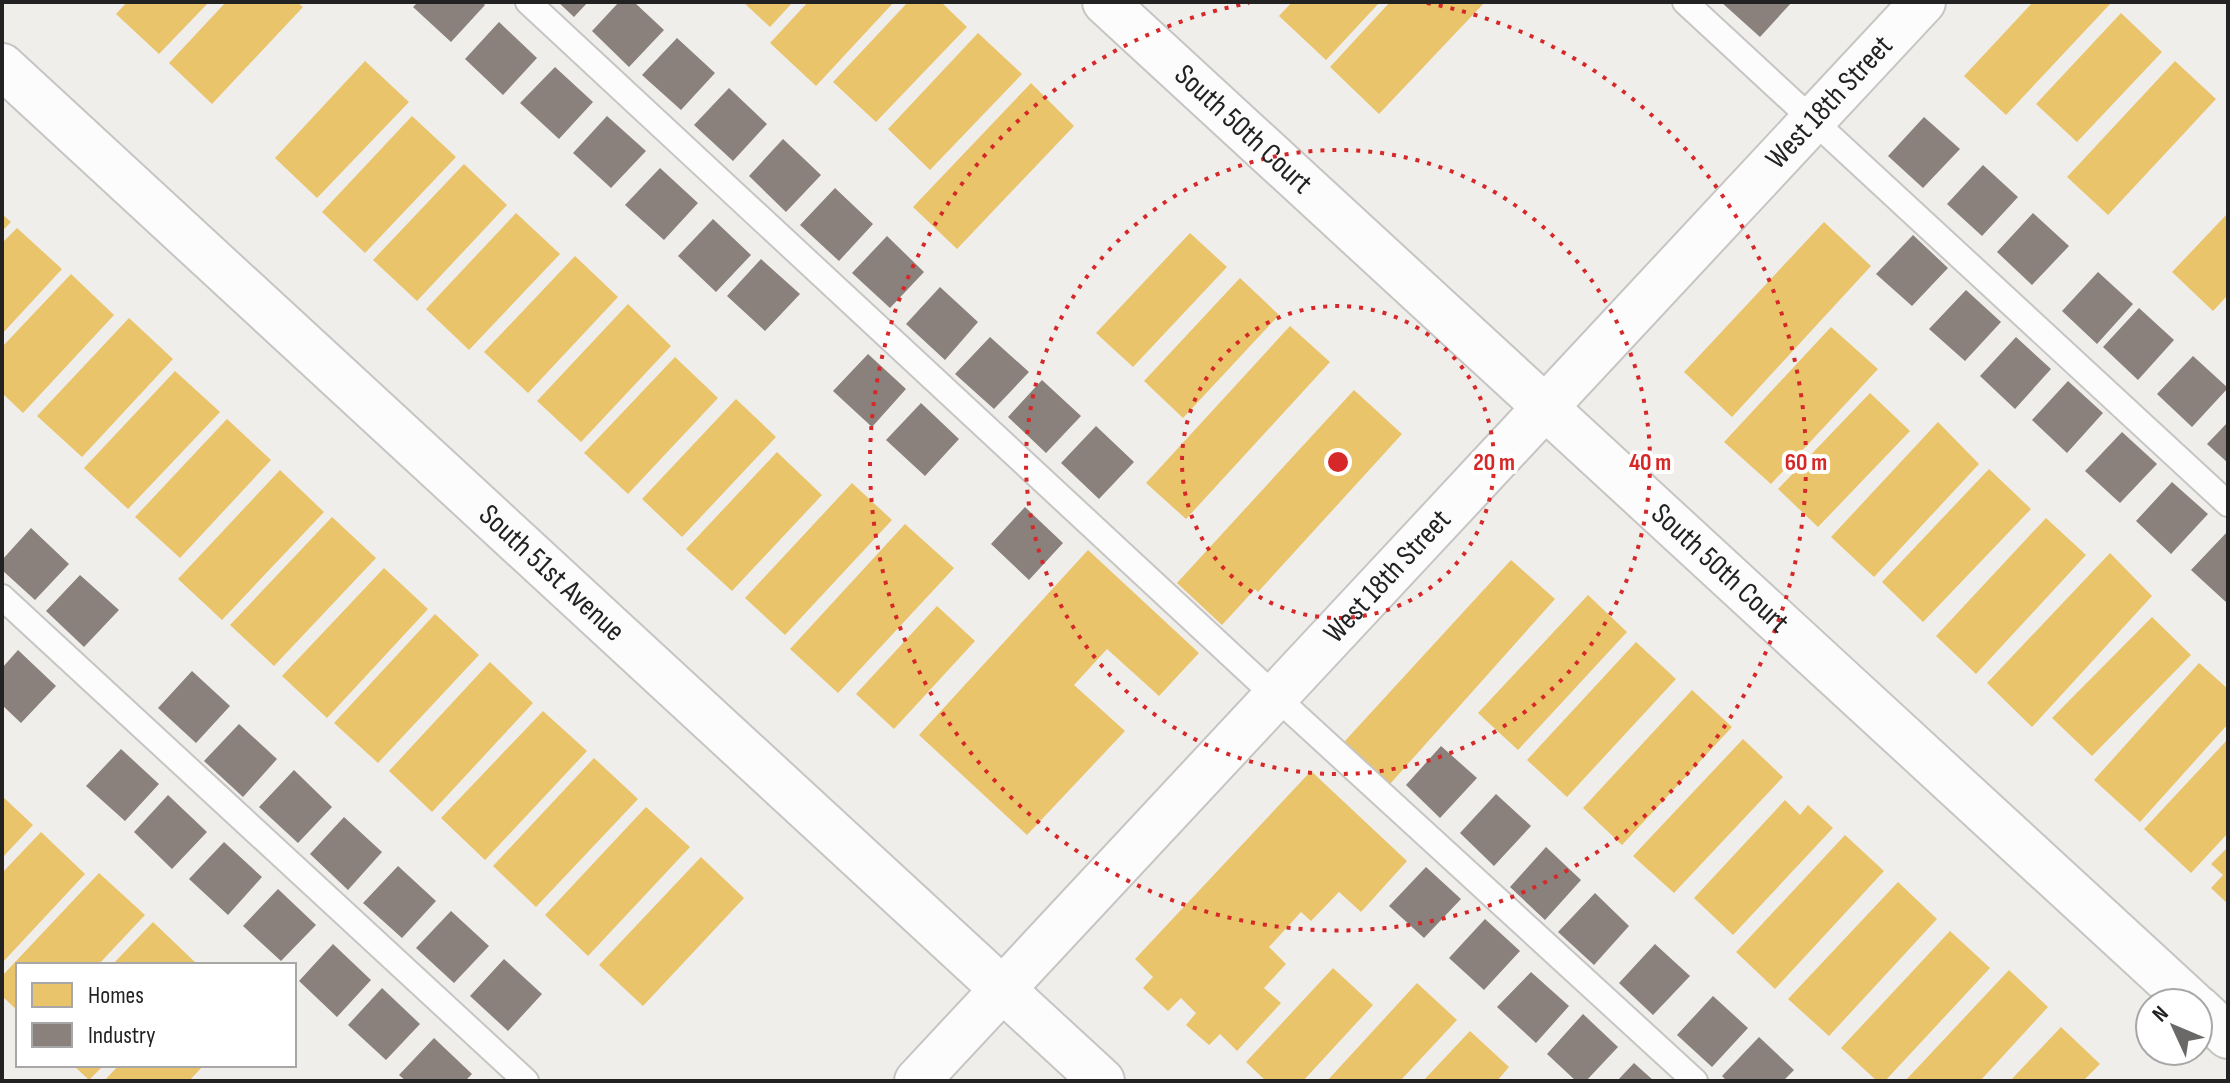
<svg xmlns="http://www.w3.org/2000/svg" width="2230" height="1083" viewBox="0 0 2230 1083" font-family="'Sofia Sans Condensed',sans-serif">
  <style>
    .homes { fill: #e9c46a }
    .industry { fill: #8a817c }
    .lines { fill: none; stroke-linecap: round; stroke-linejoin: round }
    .lane-casing { stroke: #c6c5c3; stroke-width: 28 }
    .street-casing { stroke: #c6c5c3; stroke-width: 48 }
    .lane { stroke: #fdfcfc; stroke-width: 24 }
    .street { stroke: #fdfcfc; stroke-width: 44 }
    .ring { fill: none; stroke: #d62828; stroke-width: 4; stroke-dasharray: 4 8 }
    .labels { text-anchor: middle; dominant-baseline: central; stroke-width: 8; stroke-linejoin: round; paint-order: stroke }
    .street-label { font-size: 30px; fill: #222; stroke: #fff }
    .centre { fill: #d62828; stroke: #fff; stroke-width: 4 }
    .ring-label { font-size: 24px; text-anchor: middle; font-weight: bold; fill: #d62828; stroke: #fff; stroke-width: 8; stroke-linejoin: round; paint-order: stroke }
  </style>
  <rect width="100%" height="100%" fill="#f0eeeb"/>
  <!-- homes -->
  <path class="homes" d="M127 2H209L159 54 116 14Z
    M226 2H297L303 7 212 104 169 63Z
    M743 2H793L770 27Z
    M808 2H894L816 86 770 43Z
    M908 2H941L967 27 876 122 833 82Z
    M1292 2H1380L1326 60 1279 16Z
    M1390 2H1485L1379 114 1330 67Z
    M2033 2H2112L2006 115 1964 76Z
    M2121 13 2162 52 2077 142 2036 104Z
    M978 33 1022 74 930 170 888 129Z
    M365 61 409 102 317 198 275 158Z
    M2175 61 2216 99 2108 215 2067 177Z
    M1031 83 1074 126 957 249 913 207Z
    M412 116 456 157 365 253 322 212Z
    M464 164 507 205 417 301 373 260Z
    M516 213 560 254 469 350 426 309Z
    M2228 213V295L2213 311 2172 272Z
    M2 214 11 222 2 231Z
    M1824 222 1871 266 1732 417 1684 372Z
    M17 228 62 269 2 334V243Z
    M1190 233 1227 267 1133 367 1096 333Z
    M575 256 618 297 528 393 484 352Z
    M71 274 114 315 23 413 2 393V347Z
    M1240 278 1279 315 1183 418 1144 381Z
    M628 304 671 346 581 442 537 401Z
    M129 318 173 359 82 457 37 416Z
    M1290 326 1330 362 1186 519 1146 483Z
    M1831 327 1878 369 1771 484 1724 442Z
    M675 357 718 398 628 494 584 453Z
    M175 371 220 412 128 509 84 468Z
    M1354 390 1402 434 1258 592 1255 589 1222 625 1177 583Z
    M1870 393 1910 431 1818 527 1778 489Z
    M736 399 776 437 682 537 642 499Z
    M227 419 271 460 180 558 135 517Z
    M1938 422 1979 464 1874 577 1831 537Z
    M777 452 822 495 732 591 686 549Z
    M1989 469 2031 509 1923 622 1882 582Z
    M280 470 324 512 222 620 178 579Z
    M852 483 892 520 785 635 745 598Z
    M332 517 376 558 274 666 230 625Z
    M2046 518 2086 555 1976 674 1936 636Z
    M905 524 954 568 838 693 790 649Z
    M1088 550 1199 653 1159 696 1107 649 1074 685 1125 731 1027 835 919 735Z
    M2110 553 2152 596 2032 727 1987 683Z
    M1511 560 1555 599 1390 784 1344 742Z
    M384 568 428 609 327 718 282 676Z
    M1588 595 1627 632 1518 750 1478 713Z
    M937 606 975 641 894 729 856 694Z
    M435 614 479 655 378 763 334 723Z
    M2152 617 2191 655 2092 756 2052 718Z
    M1636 642 1676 679 1567 797 1527 760Z
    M490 662 533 703 432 812 389 771Z
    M2199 663 2228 689V724L2140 822 2094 780Z
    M1692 690 1732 727 1622 845 1583 808Z
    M543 711 587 751 485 860 441 818Z
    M1743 739 1783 777 1674 893 1633 856Z
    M2228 739V833L2191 873 2144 829Z
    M594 758 638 799 536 907 493 866Z
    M1311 771 1407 861 1361 912 1339 892 1311 921 1301 912 1269 947 1286 964 1264 988 1281 1003 1237 1051 1220 1034 1209 1045 1186 1025 1196 1013 1181 998 1168 1011 1143 988 1153 977 1135 959Z
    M2 796 33 825 2 858Z
    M1785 800 1800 815 1808 805 1833 828 1733 935 1694 898Z
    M646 807 690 847 588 956 545 915Z
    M41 832 85 874 2 963V873Z
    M1845 835 1884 871 1775 989 1736 952Z
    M2228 847V904L2211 888 2223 875 2211 864Z
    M701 857 744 898 643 1006 599 965Z
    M99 873 145 915 98 965H18V1011L2 996V976Z
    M1898 882 1937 919 1829 1036 1788 999Z
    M153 922 198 965H112Z
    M1950 931 1990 968 1885 1081H1877L1841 1048Z
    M1333 968 1373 1005 1303 1081H1266L1246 1062Z
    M2009 970 2048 1007 1980 1081H1905Z
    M1417 983 1457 1020 1400 1081H1327Z
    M2061 1027 2100 1064 2083 1081H2010Z
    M1470 1031 1509 1067 1497 1081H1423Z
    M73 1065H104L89 1080Z
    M119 1065H204L189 1081H104Z"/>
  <!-- industry -->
  <path class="industry" d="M418 2H482L485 5 451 42 413 7Z
    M558 2H588L574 17Z
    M619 2H634L664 30 629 67 592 31Z
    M1721 2H1792L1760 37Z
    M499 22 537 58 503 95 465 59Z
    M677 38 715 73 681 110 642 75Z
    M555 67 593 102 559 139 520 103Z
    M729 88 767 124 733 161 694 125Z
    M607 116 646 151 611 188 573 153Z
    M1924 117 1960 149 1923 188 1888 156Z
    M783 139 821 175 786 212 749 176Z
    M1983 165 2018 197 1982 236 1947 204Z
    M660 168 698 203 664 240 625 205Z
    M835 188 873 224 839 261 800 225Z
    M2033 213 2069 246 2032 285 1997 252Z
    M713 219 751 255 716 292 678 256Z
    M1913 235 1948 268 1912 306 1876 274Z
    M887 236 924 272 890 308 852 273Z
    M761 259 800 294 765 331 727 296Z
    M2098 272 2133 304 2097 344 2062 311Z
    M940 287 978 322 945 360 906 324Z
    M1966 290 2001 322 1965 361 1929 329Z
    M2139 308 2174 340 2138 380 2103 347Z
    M990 337 1029 372 994 409 955 374Z
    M2016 337 2051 369 2015 409 1980 376Z
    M868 354 906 389 872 427 833 391Z
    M2193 356 2228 388 2192 427 2157 394Z
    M1042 380 1081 416 1046 453 1008 417Z
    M2068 381 2103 413 2067 453 2032 420Z
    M921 403 959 439 925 476 886 440Z
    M2228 422V463L2207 444Z
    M1096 426 1134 462 1099 499 1061 463Z
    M2122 432 2157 464 2120 503 2085 471Z
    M2172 482 2208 514 2171 554 2136 521Z
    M1025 507 1063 543 1029 580 991 544Z
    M31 528 69 564 35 600 2 570V560Z
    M2228 531V601L2227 603 2191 570Z
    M80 575 119 610 84 647 46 611Z
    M18 650 56 686 21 723 2 705V668Z
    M192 671 230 706 196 743 158 708Z
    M239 724 277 759 243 797 204 761Z
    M1441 746 1477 778 1440 818 1406 785Z
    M121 749 159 784 125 821 86 786Z
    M294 770 332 807 298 843 259 807Z
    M1496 794 1531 826 1494 866 1460 833Z
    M168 795 207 832 172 869 134 832Z
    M344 817 382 852 348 890 310 854Z
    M224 842 262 877 228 915 189 879Z
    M1546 847 1581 880 1545 920 1510 887Z
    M398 866 436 901 402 938 363 903Z
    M1426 867 1461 899 1424 938 1389 906Z
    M278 889 316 925 281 961 243 926Z
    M1595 893 1629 926 1594 965 1558 932Z
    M451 911 489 946 454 983 416 948Z
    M1485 919 1520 951 1484 990 1449 958Z
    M333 944 371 980 337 1017 299 981Z
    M1655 944 1690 976 1653 1015 1619 983Z
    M504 959 542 994 508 1031 470 996Z
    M1531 972 1569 1006 1536 1043 1497 1007Z
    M382 988 420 1024 386 1060 348 1025Z
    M1713 996 1748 1028 1712 1067 1677 1035Z
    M1583 1014 1618 1047 1586 1081H1576L1547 1054Z
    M1759 1037 1794 1070 1783 1081H1727L1722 1076Z
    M434 1038 472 1074 465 1081H406L399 1075Z
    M1634 1063 1654 1081H1617Z"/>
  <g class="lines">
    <defs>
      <path id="lane" d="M528 2 1275 696 1695 1081
        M1685 2 2228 504
        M2 597 526 1081"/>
      <g id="street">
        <path id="s1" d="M1105 2 2192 1003"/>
        <path id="s2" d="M2 66 1102 1081"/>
        <path d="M2198 1008 2228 1036"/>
        <path id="s3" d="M917 1081 1923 2"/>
      </g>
    </defs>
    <!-- lane casing -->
    <use href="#lane" class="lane-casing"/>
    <!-- street casing -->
    <use href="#street" class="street-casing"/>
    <!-- lane -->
    <use href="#lane" class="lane"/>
    <!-- street -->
    <use href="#street" class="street"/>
  </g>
  <!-- distance rings -->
  <g class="ring">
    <circle cx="1338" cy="462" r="156"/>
    <circle cx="1338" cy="462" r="312"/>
    <path d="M1427 3A468 468 0 1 1 1249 3"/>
  </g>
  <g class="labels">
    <!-- street labels -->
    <g class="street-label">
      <text stroke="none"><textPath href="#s3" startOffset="1338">West 18th Street</textPath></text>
      <text stroke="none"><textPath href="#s1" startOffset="188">South 50th Court</textPath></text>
      <text stroke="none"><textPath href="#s1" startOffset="836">South 50th Court</textPath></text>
      <text stroke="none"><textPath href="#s2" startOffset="748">South 51st Avenue</textPath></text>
      <text stroke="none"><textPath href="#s3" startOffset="690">West 18th Street</textPath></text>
    </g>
  </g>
  <circle cx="1338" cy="462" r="12" class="centre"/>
  <g class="ring-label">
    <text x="1494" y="470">20 m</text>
    <text x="1650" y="470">40 m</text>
    <text x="1806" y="470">60 m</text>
  </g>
  <!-- border -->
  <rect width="2230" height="1083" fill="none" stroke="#222222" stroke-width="8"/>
  <!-- legend -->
  <rect x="16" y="963" width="280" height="104" fill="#ffffff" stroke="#a7a7a7" stroke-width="2"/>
  <rect x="32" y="983" width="40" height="24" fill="#e9c46a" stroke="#a7a7a7" stroke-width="2"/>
  <text x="88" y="1003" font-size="24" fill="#222222">Homes</text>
  <rect x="32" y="1023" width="40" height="24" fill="#8a817c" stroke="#a7a7a7" stroke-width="2"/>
  <text x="88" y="1043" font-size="24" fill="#222222">Industry</text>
  <!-- north arrow -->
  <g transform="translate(2174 1027) rotate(314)"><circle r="38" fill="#ffffff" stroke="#a7a7a7" stroke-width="2"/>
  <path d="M0-6L14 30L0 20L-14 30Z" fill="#6a6968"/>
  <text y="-12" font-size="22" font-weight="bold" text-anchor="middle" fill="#222222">N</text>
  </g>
</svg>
